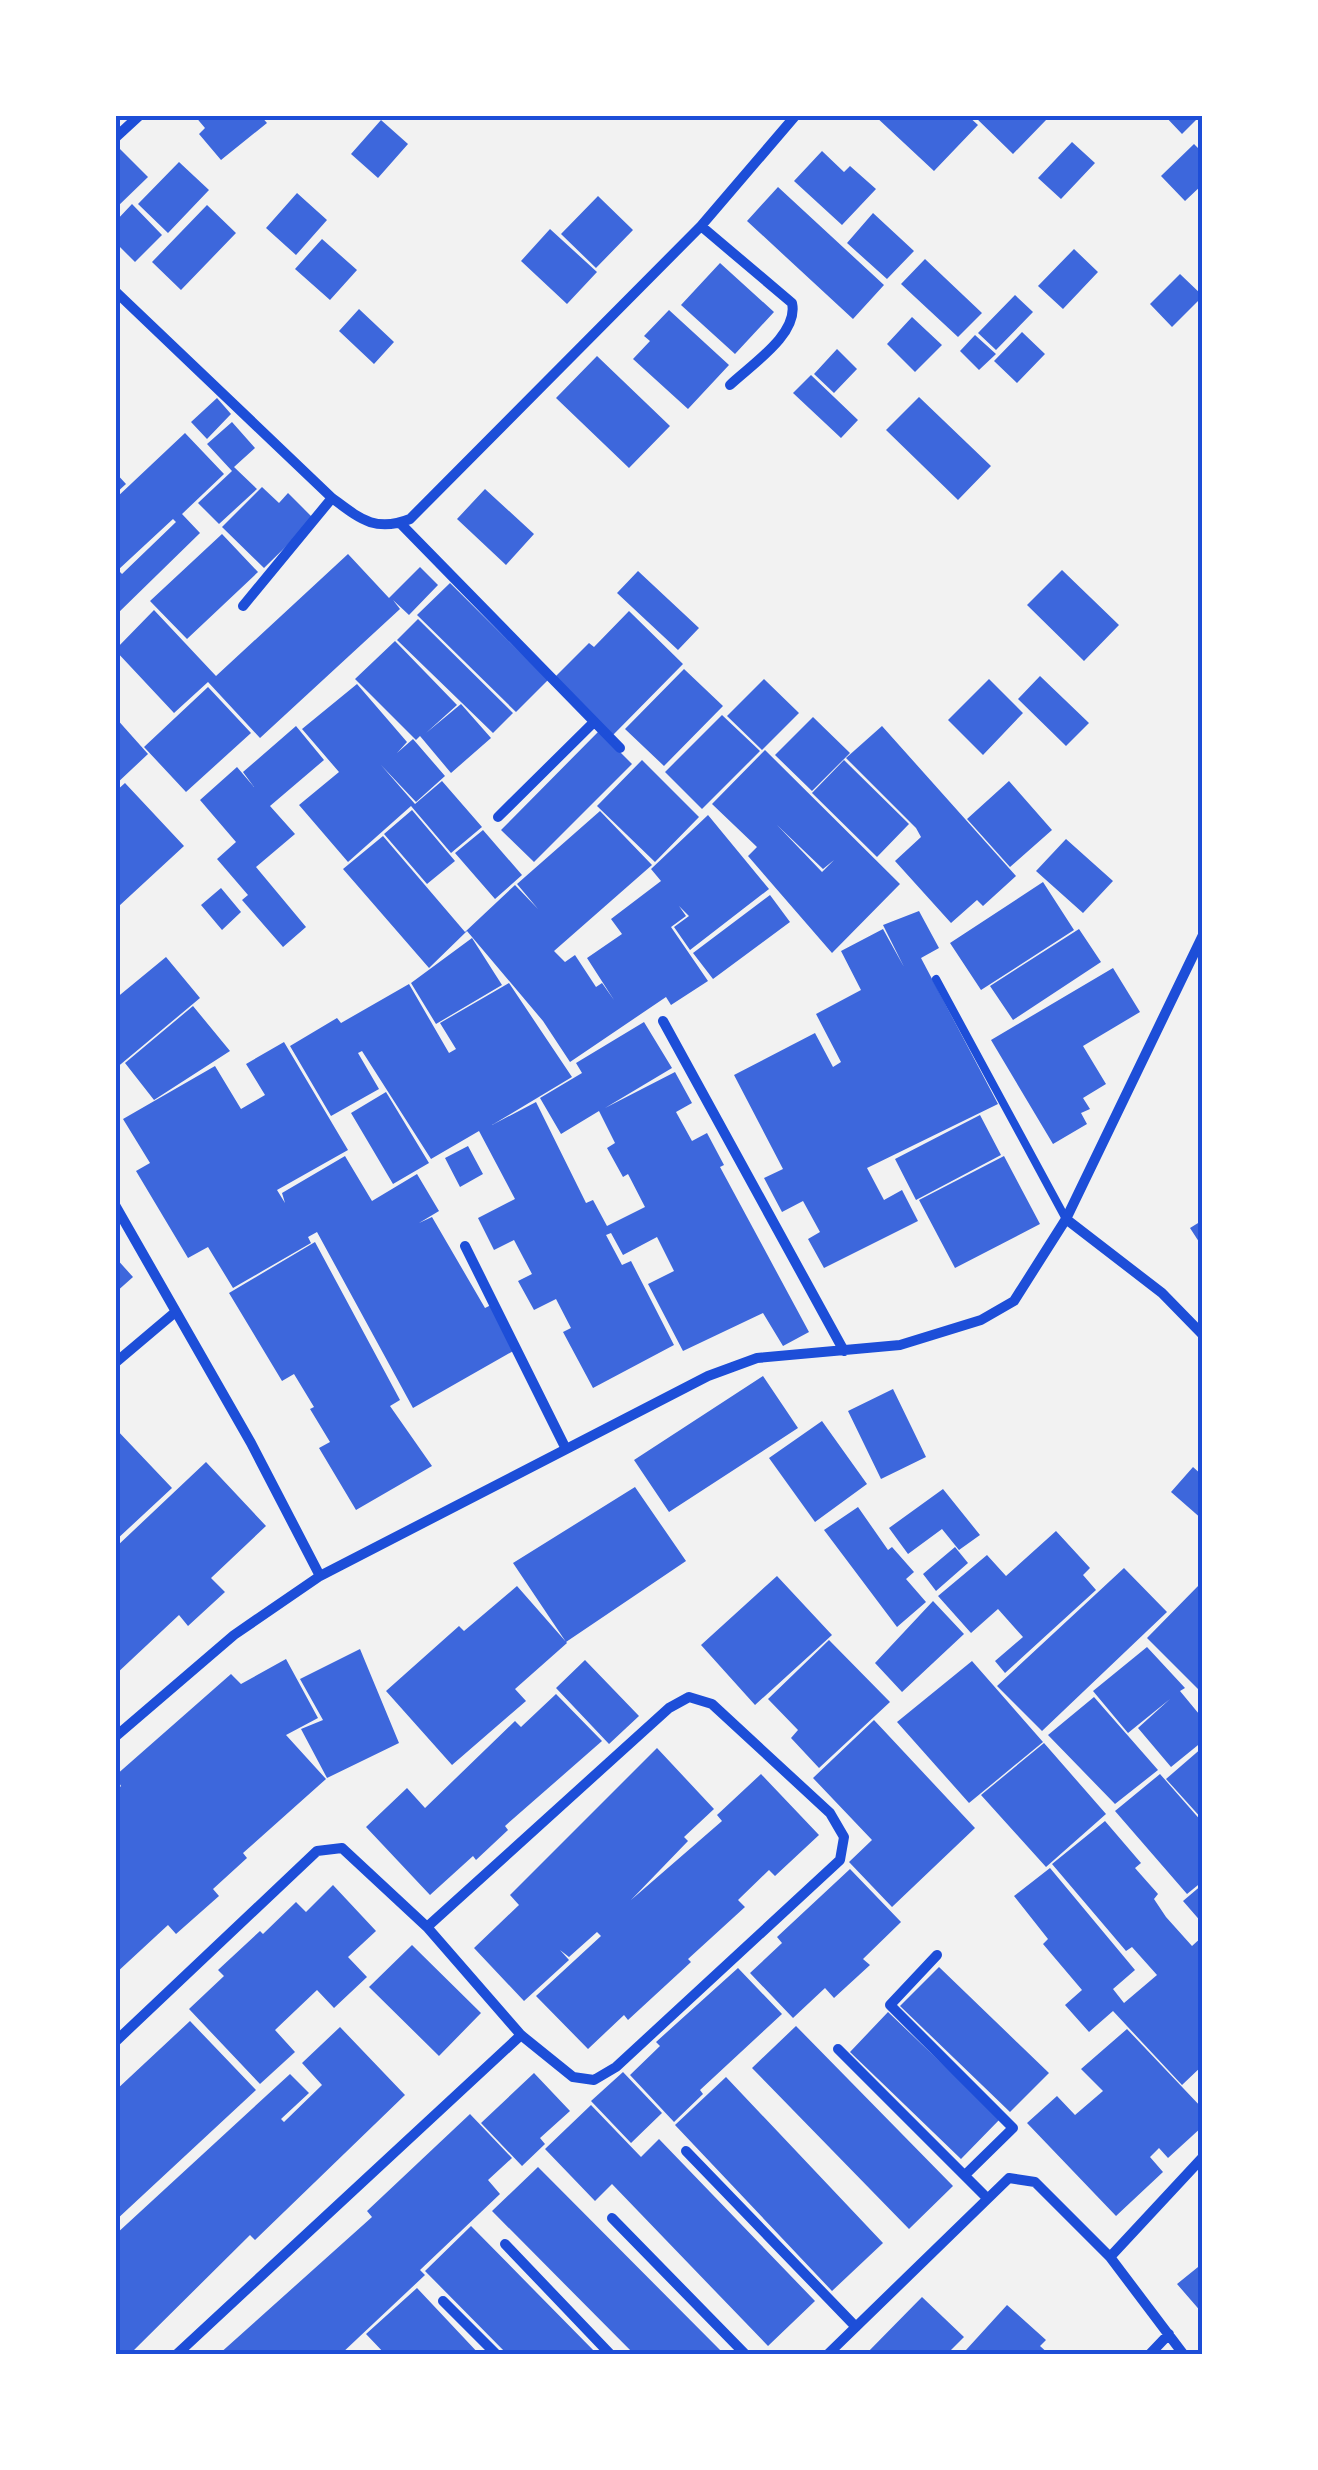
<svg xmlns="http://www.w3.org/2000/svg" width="1318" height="2470" viewBox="0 0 1318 2470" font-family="'Archivo Narrow',sans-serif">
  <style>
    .building { fill: #3d67dc; fill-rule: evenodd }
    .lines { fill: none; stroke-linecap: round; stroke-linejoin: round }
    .service { stroke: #1d4ed8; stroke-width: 8 }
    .minor { stroke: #1d4ed8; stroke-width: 10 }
    .neatline { fill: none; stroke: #1d4ed8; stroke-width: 4 }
  </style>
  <rect width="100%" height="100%" fill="#f2f2f2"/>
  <!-- building -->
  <path class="building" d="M194 115H260L267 123 221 160 199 134 205 128Z
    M874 115H967L978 125 934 171Z
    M973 115H1044L1047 119 1013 154Z
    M1164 115H1201L1182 134Z
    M381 120 408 144 378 178 351 154Z
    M1072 142 1095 163 1061 199 1038 178Z
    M115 144 148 177 115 209Z
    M1194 144 1203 153V184L1185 201 1161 176Z
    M822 151 844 172 850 166 876 189 842 225 794 181Z
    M179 162 209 190 168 233 138 204Z
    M778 187 884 285 853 319 747 221Z
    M297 193 327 220 296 255 266 228Z
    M598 196 633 230 596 268 561 234Z
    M132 204 162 235 135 262 115 242V222Z
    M207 205 236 233 181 290 152 262Z
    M873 213 914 251 887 279 847 243Z
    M550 229 597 272 567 304 521 261Z
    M322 239 357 270 330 300 295 269Z
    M1074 249 1098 272 1063 309 1038 286Z
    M925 259 982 313 958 337 901 284Z
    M720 263 774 312 735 354 681 305Z
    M1180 274 1203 296 1172 327 1150 304Z
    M1015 295 1033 312 996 350 978 333Z
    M359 309 394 342 374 364 339 331Z
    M669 310 729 365 688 409 633 359 650 341 644 336Z
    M912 317 942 345 915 372 887 344Z
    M1022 332 1045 354 1017 383 994 361Z
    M975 335 996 354 979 370 960 351Z
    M837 349 857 369 834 393 814 374Z
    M597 356 670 426 629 468 556 398Z
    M811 375 858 420 841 438 793 393Z
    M919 397 991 466 958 500 886 430Z
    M217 398 231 414 207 439 191 422Z
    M232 422 255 448 234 467 257 489 219 524 198 503 232 471 207 444Z
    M185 433 224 474 182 514 200 533 115 616V499ZM173 519 176 522 122 574 118 570Z
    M115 472 126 484 115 494Z
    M262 487 279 503 288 493 314 519 264 568 222 527Z
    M485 489 534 534 506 565 457 519Z
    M222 534 258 572 187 639 150 601Z
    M348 554 389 598 420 567 438 585 409 615 393 600 400 609 260 738 208 682 174 713 115 650 154 610 216 676Z
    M1062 570 1119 625 1084 661 1027 605Z
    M638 571 699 628 678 650 617 593Z
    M450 583 548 680 516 712 417 615Z
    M629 611 683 664 613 735 554 678 589 643 594 647Z
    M418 619 513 713 493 733 397 640Z
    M395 641 457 705 426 733 461 704 491 738 451 773 420 736 416 740 355 679Z
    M684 669 723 706 664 766 625 729Z
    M1040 676 1089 723 1066 746 1018 699Z
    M764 679 799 713 762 750 727 716Z
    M989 679 1023 713 983 755 948 720Z
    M357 684 407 742 397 753 413 739 445 776 416 802 381 765 415 804 442 781 482 827 451 853 411 806 348 862 299 805 339 772 302 729Z
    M208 687 251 733 186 792 144 747Z
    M722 715 760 751 702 809 665 772Z
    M115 717 148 754 115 785Z
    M813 717 850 753 812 791 775 755Z
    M296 726 324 760 270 806 295 834 256 867 306 927 283 947 242 900 248 895 217 859 236 842 200 800 237 767 254 787 243 772Z
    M882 726 1016 876 983 906 977 900 951 923 895 861 921 837 916 828 846 758Z
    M599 731 632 764 534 862 501 830Z
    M765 750 900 884 832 953 748 856 757 847 712 804ZM777 825 823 869 834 860 822 872Z
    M642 760 699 817 655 862 597 806Z
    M844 760 909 824 877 857 812 793Z
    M1009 781 1052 830 1010 867 967 819Z
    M125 783 184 846 119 906 115 901V792Z
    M412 810 455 861 427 884 384 834Z
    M600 811 652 865 554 951 565 962 575 955 596 987 602 983 614 1000 587 958 622 934 611 919 661 881 651 869 708 815 769 889 690 950 674 927 689 916 679 906 686 916 671 927 708 981 671 1005 666 997 570 1062 543 1021 467 931 429 968 343 869 383 836 465 932 515 885 538 909 517 884Z
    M483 830 522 875 495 899 455 853Z
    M1066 839 1113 881 1083 913 1036 871Z
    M1043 882 1074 930 981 990 950 943Z
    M221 888 241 912 222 930 201 905Z
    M770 895 790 922 713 979 693 953Z
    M919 911 939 948 921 958 998 1104 867 1168 884 1200 902 1190 918 1221 824 1268 808 1239 820 1232 803 1201 782 1212 764 1178 783 1169 734 1075 815 1033 833 1067 841 1062 816 1014 861 990 841 951 883 929 904 967 883 925Z
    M1079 929 1101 962 1013 1020 990 986Z
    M472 938 502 985 436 1024 411 983Z
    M166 957 200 998 115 1069V999Z
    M1113 968 1140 1012 1083 1046 1106 1084 1083 1098 1090 1109 1081 1113 1087 1124 1053 1144 991 1040Z
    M509 983 572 1077 492 1125 536 1102 586 1203 593 1200 607 1226 645 1207 628 1174 623 1177 607 1148 615 1143 599 1111 561 1134 540 1098 582 1073 576 1063 644 1022 672 1068 605 1108 675 1072 692 1103 676 1112 692 1141 707 1133 724 1165 720 1167 809 1332 783 1346 763 1313 683 1351 648 1284 674 1271 657 1237 623 1255 611 1233 606 1235 622 1265 631 1261 674 1345 593 1388 563 1332 571 1328 556 1299 534 1310 518 1281 532 1274 514 1240 494 1250 478 1218 515 1199 479 1131 431 1159 362 1051 358 1053 379 1089 331 1116 290 1046 337 1018 341 1023 409 984 449 1053 456 1049 440 1023Z
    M193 1006 230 1051 154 1100 125 1063Z
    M284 1042 348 1150 277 1190 285 1203 282 1193 345 1156 372 1201 417 1174 439 1211 419 1223 432 1217 485 1308 491 1305 515 1350 413 1408 317 1232 308 1237 311 1243 233 1288 208 1247 188 1258 136 1171 150 1163 123 1119 215 1066 241 1109 265 1095 246 1064Z
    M386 1092 429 1163 393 1184 351 1113Z
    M980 1115 1001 1155 916 1200 895 1159Z
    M468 1146 483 1174 460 1187 445 1158Z
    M1004 1156 1040 1224 955 1268 919 1200Z
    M1203 1220V1248L1190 1228Z
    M315 1242 400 1400 390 1406 432 1466 356 1510 319 1448 330 1442 310 1409 314 1407 294 1374 282 1381 229 1293Z
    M115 1257 133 1277 115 1293Z
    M763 1376 798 1428 669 1512 634 1460Z
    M893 1389 926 1457 881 1479 848 1411Z
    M822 1421 867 1484 815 1522 769 1458Z
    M115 1428 172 1488 115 1541Z
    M206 1462 266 1526 211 1578 225 1592 188 1626 179 1615 115 1675V1548Z
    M1193 1467 1203 1476V1520L1171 1492Z
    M635 1487 686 1561 566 1642 513 1563Z
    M943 1489 980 1535 959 1550 942 1529 908 1554 889 1528Z
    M858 1507 888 1550 892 1547 914 1572 906 1579 926 1602 897 1627 824 1530Z
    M1056 1531 1090 1568 1083 1575 1096 1590 1005 1673 995 1661 1023 1637 998 1609 971 1633 938 1596 987 1555 1006 1576Z
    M955 1547 968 1563 936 1591 923 1574Z
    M1124 1568 1167 1612 1042 1731 997 1686Z
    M777 1576 832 1635 755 1705 701 1645Z
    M1199 1585 1203 1589 1201 1692 1147 1638Z
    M517 1586 567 1643 515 1689 526 1701 452 1765 386 1691 459 1626 464 1631Z
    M933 1601 964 1634 902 1692 875 1663Z
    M829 1640 890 1702 819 1768 791 1738 798 1730 768 1699Z
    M1147 1647 1185 1688 1180 1691 1199 1714 1203 1710V1741L1171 1767 1138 1728 1170 1699 1128 1733 1093 1691Z
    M360 1649 399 1743 327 1778 301 1729 323 1720 300 1679Z
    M286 1659 318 1718 286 1735 326 1779 243 1853 247 1858 213 1889 219 1896 176 1934 168 1925 115 1974V1792L121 1786 115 1776 231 1674 241 1684Z
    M585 1660 639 1716 609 1744 556 1688Z
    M972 1661 1043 1742 969 1803 897 1722Z
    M556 1694 602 1741 505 1826 508 1830 476 1860 473 1856 430 1895 366 1827 407 1788 425 1808 515 1721 521 1727Z
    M1094 1697 1158 1770 1115 1804 1048 1735Z
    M874 1720 975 1828 892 1907 849 1862 872 1840 813 1778Z
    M1044 1743 1106 1814 1046 1867 981 1795Z
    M1203 1747V1820L1166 1779Z
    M657 1748 714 1809 684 1837 688 1841 631 1900 722 1821 717 1815 761 1774 819 1835 775 1876 769 1870 738 1900 745 1907 688 1959 691 1962 628 2020 624 2015 588 2049 536 1996 601 1936 597 1932 569 1957 560 1950 569 1960 524 2001 474 1948 519 1905 510 1895Z
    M1160 1774 1203 1823V1881L1187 1894 1115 1811Z
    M1105 1821 1141 1863 1135 1868 1158 1894 1154 1899 1166 1917 1192 1946 1203 1936V2065L1182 2085 1113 2011 1089 2032 1065 2005 1082 1990 1043 1944 1048 1939 1014 1896 1050 1868 1135 1970 1113 1989 1124 2003 1157 1975 1132 1947 1126 1951 1052 1864Z
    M850 1869 901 1922 863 1959 870 1965 834 1998 825 1988 793 2018 750 1973 782 1943 777 1937Z
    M1203 1884V1924L1183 1901Z
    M333 1885 376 1931 348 1957 367 1977 334 2008 317 1990 275 2030 295 2052 260 2084 189 2009 224 1976 218 1970 260 1931 263 1934 296 1902 306 1912Z
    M412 1945 481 2013 439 2056 369 1987Z
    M939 1967 1049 2073 1010 2112 900 2006Z
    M738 1968 782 2014 700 2090 703 2094 674 2122 630 2075 660 2046 656 2042Z
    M888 2012 1000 2119 961 2159 850 2052Z
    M190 2021 256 2090 115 2221V2091Z
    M796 2026 953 2186 909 2229 752 2068Z
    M340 2027 405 2095 255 2240 250 2235 129 2355H115V2235L290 2074 309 2093 281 2119 284 2122 322 2085 302 2063Z
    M1127 2029 1203 2109V2126L1168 2158 1159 2148 1150 2157 1163 2172 1116 2216 1027 2123 1057 2096 1075 2115 1103 2091 1081 2069Z
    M623 2072 662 2113 631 2143 591 2101Z
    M534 2073 570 2111 540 2138 545 2144 522 2166 481 2123Z
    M726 2077 883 2243 832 2291 675 2125Z
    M591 2105 641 2157 659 2139 815 2301 768 2346 612 2184 595 2201 545 2149Z
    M470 2114 512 2158 488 2180 500 2194 420 2270 425 2275 340 2355H218L372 2217 367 2211Z
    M538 2167 725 2355H635L492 2211Z
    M471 2226 598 2355H508L425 2271Z
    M1203 2263V2314L1177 2284Z
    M417 2288 480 2355H386L366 2334Z
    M922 2297 964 2337 946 2355H865Z
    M1007 2305 1046 2340 1040 2346 1050 2355H971L966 2350Z"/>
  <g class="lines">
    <!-- service -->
    <path class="service" d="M936 979 1066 1219"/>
    <!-- minor -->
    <path class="minor" d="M115 138 140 115
      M701 226 792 303C799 334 751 365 730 385
      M115 291 332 498C359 518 375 533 410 519L701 226 796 115
      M400 523 620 748
      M243 606 332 498
      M498 817 594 722
      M663 1021 844 1351
      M115 1205 251 1443 320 1576
      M1066 1219 1162 1293 1203 1335
      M465 1246 565 1447
      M115 1363 173 1314
      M115 1737 234 1635 320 1576 708 1376 757 1358 900 1345 981 1320 1014 1301 1066 1219 1203 935
      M937 1955 890 2005 1013 2128 965 2175
      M115 2042 317 1851 342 1848 427 1927 521 2035 573 2077 594 2080 616 2067 840 1860 844 1837 830 1813 712 1704 689 1697 669 1708 427 1927
      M838 2049 987 2198
      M686 2151 856 2327
      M612 2218 746 2355
      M505 2244 611 2355
      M443 2301 497 2355
      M176 2355 521 2035
      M827 2355 1009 2178 1035 2182 1110 2257
      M1149 2355 1169 2334
      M1184 2355 1110 2257 1203 2157"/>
  </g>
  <!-- border -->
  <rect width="1318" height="2470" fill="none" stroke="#ffffff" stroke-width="235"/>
  <rect x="118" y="118" width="1082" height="2234" class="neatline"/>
</svg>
